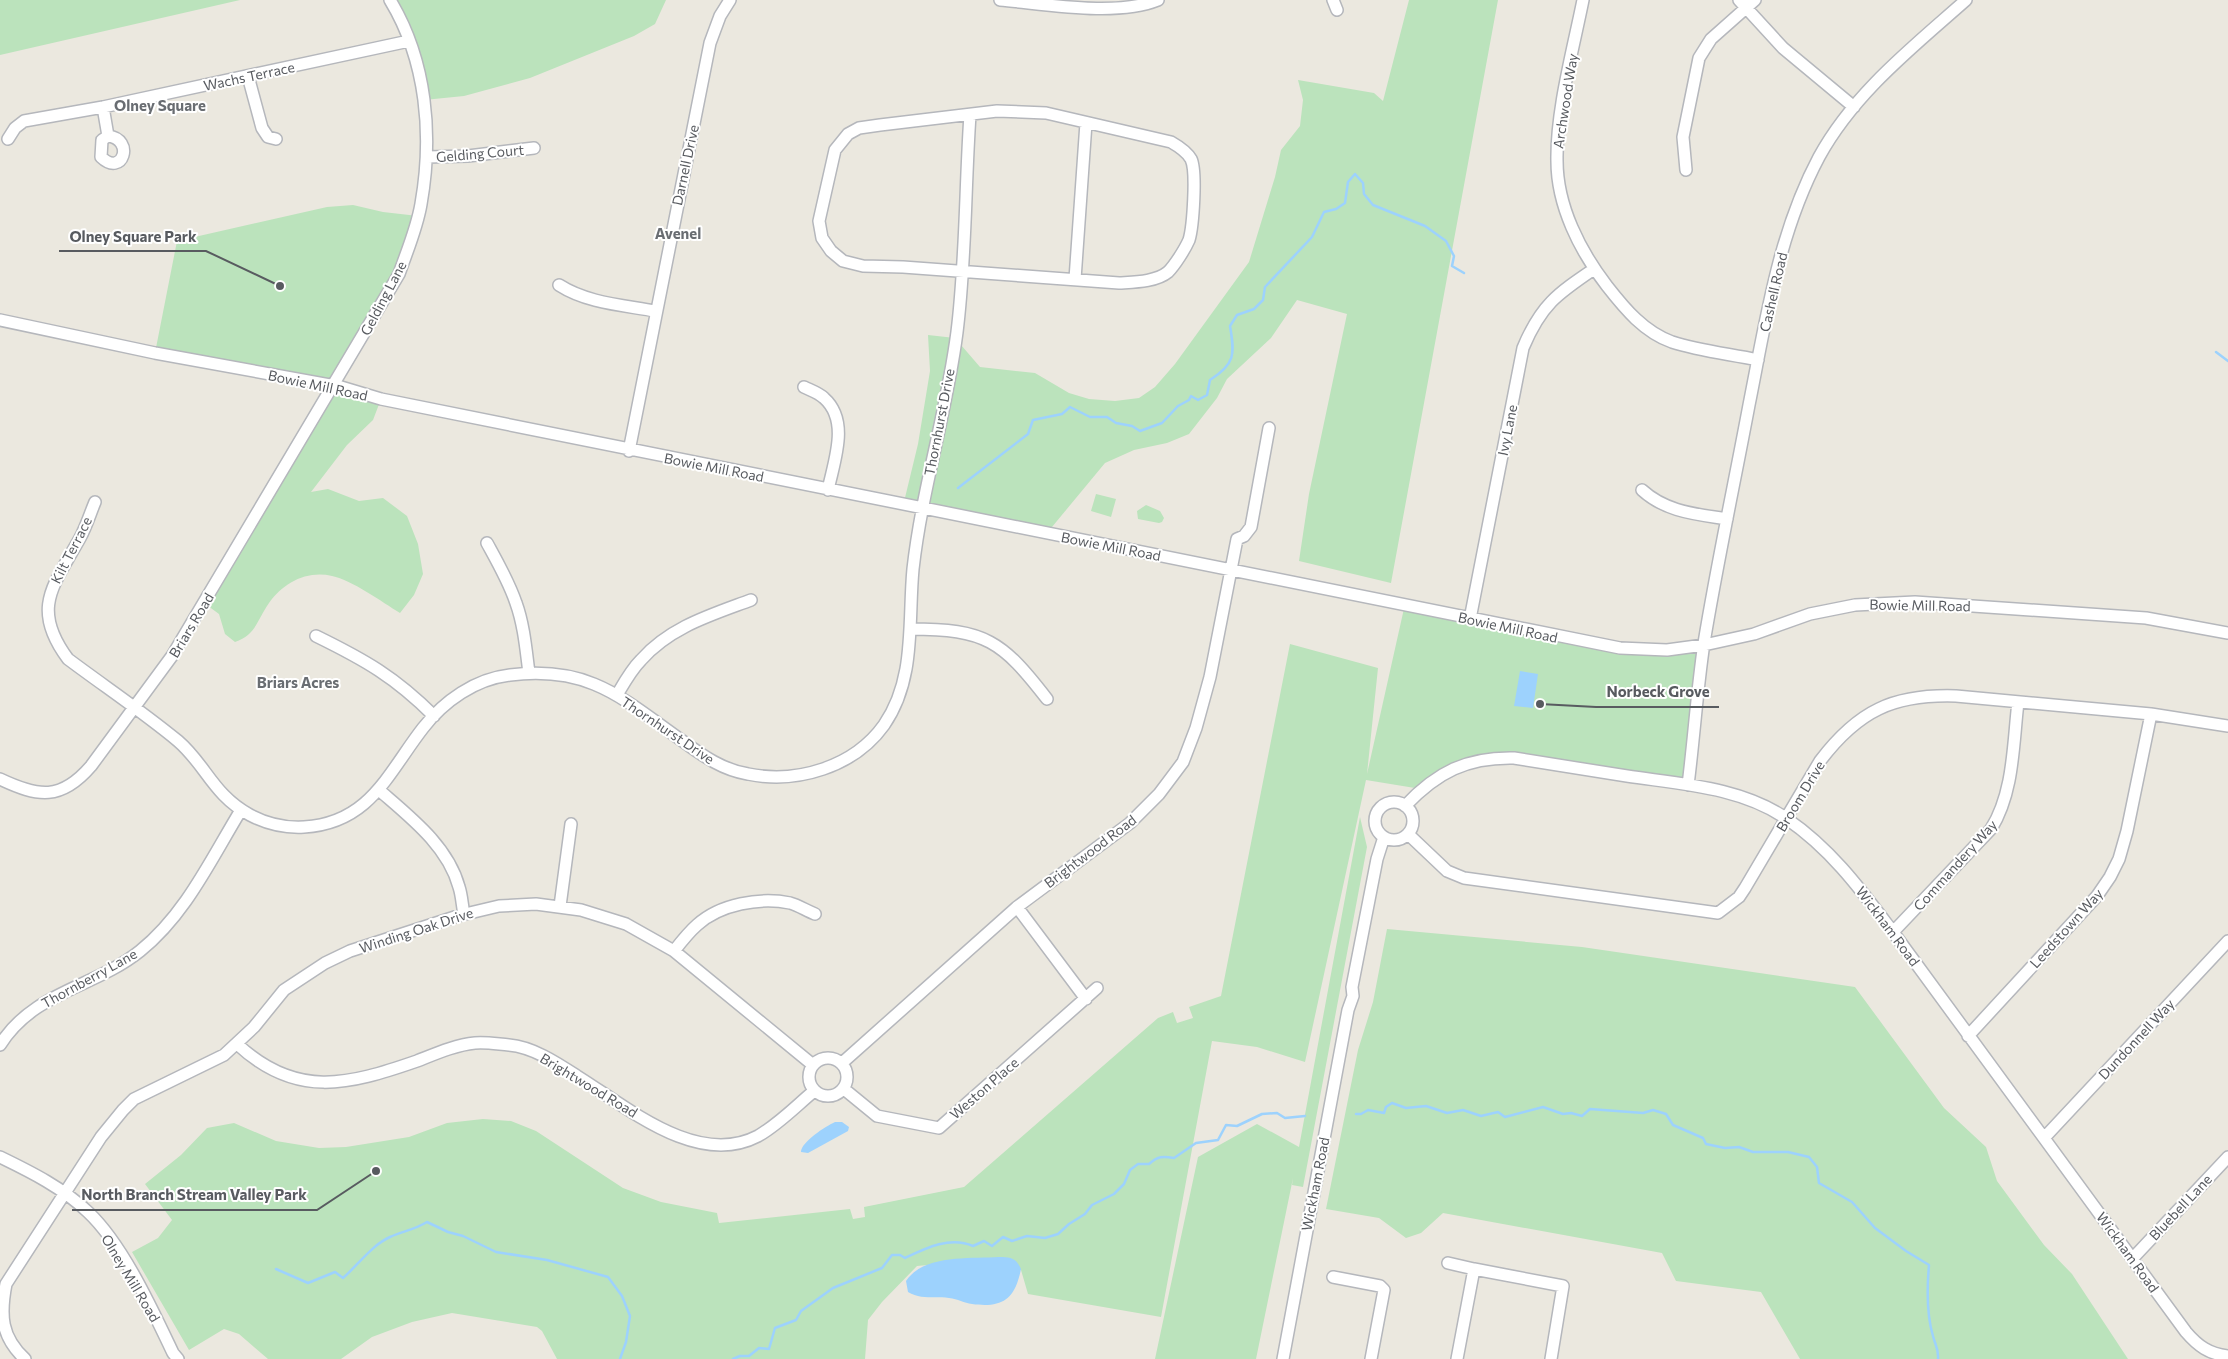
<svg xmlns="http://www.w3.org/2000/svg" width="2228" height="1359" viewBox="0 0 2228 1359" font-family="Commissioner,sans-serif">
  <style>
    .green { fill: #bbe3bc }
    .water { fill: #9dd2fd }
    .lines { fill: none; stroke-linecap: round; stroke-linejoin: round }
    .stream { stroke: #9dd2fd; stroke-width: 2.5 }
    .minor-casing { stroke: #b5b7bc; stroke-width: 14 }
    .minor { stroke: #fff; stroke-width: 11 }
    .labels { text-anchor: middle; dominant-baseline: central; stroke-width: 4; stroke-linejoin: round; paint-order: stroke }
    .street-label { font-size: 14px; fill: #585b60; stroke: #fff }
    .neighbourhood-label { font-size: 15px; font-weight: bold; fill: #696d72; stroke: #fff }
    .leader { fill: none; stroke: #585b60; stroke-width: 2 }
    .callout-dot { fill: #585b60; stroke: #fff; stroke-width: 2 }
    .callout-label { font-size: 15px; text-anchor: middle; font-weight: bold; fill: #585b60; stroke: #fff; stroke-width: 4; stroke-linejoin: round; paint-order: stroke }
  </style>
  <rect width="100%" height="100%" fill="#ebe8df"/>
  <!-- green -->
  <path class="green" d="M0 0H240L0 55Z
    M390 0H666L655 24 634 36 530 78 464 96 424 100Z
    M1409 0H1498L1391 583 1299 561 1309 494 1347 314 1297 300 1271 338 1227 379 1217 398 1189 434 1167 443 1134 450 1105 463 1047 533 903 506 918 444 930 371 928 335 955 338 980 367 1035 373 1069 393 1089 399 1115 401 1139 398 1155 387 1175 364 1249 262 1275 177 1281 150 1300 126 1303 100 1298 80 1374 93 1383 101Z
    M353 205 383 212 418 216 399 274 332 386 381 399 373 420 347 445 311 492 328 489 359 501 383 498 407 516 418 544 423 574 414 595 400 613C382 602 352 580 332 576 307 570 283 583 269 603 257 620 256 635 235 642L225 634 219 614 204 603 332 387 155 353 177 241 327 207Z
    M1096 494 1116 499 1111 517 1091 511Z
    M1146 505 1160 511 1164 518 1162 522 1159 523 1138 519 1137 511Z
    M1405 604 1620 648 1704 645 1688 785 1493 758 1421 789 1366 780 1305 1062 1257 1047 1212 1041 1161 1317 1028 1294 1021 1270 1005 1258 917 1266 882 1302 868 1320 865 1359H557L542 1331 537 1327 452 1313 412 1322 372 1337 341 1359H268L239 1334 224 1329 189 1350 132 1252 158 1238 172 1220 145 1184 181 1155 207 1128 234 1123 276 1141 319 1148 346 1147 409 1137 447 1123 483 1119 511 1121 536 1131 623 1188 661 1202 717 1213 719 1223 850 1209 853 1219 865 1217 864 1207 964 1187 1158 1018 1173 1012 1177 1023 1193 1018 1189 1007 1221 996 1290 644 1378 668 1367 774Z
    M1360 817 1367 847 1303 1187 1292 1185 1293 1178 1256 1359H1155L1198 1157 1257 1124 1299 1147Z
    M1387 929 1582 947 1855 987 1944 1108 1986 1147 1997 1181 2044 1245 2072 1274 2128 1359H1800L1761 1292 1676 1281 1662 1253 1443 1213 1421 1233 1406 1238 1379 1218 1326 1209 1358 1050 1373 1002Z"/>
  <!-- water -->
  <path class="water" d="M1520 671 1538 674 1533 708 1514 706Z
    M835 1122H842L849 1127 848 1131 808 1153 801 1152C801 1142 826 1126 835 1122Z
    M999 1257C1011 1257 1016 1258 1021 1269 1015 1299 1003 1308 972 1304 964 1303 958 1299 949 1298 935 1296 921 1300 908 1292L906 1281C924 1254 970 1259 999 1257Z"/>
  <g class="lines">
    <!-- stream -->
    <path class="stream" d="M2216 352 2228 361
      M958 488 1028 434 1033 420 1062 414 1070 407 1090 417H1107L1116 423 1132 426 1140 431 1162 423 1178 406 1189 400 1191 396 1198 400 1207 395 1210 380C1235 364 1235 355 1230 326L1237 315 1254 309 1263 300 1265 287 1312 237 1324 212 1336 209 1345 203 1348 182 1355 174 1363 183 1364 194 1373 205 1425 226 1446 241 1454 256 1452 266 1464 273
      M1356 1114H1361L1368 1110 1384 1113 1386 1107 1392 1103 1406 1108 1426 1106 1447 1113 1463 1110 1481 1116 1498 1112 1505 1117 1543 1107 1563 1114 1571 1113 1582 1116 1590 1109 1643 1113 1653 1110 1666 1114 1673 1125 1703 1138 1706 1144 1725 1148 1739 1147 1753 1152H1788L1809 1157 1817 1167 1819 1183 1852 1202 1875 1228 1906 1251 1929 1265C1927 1288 1926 1313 1933 1336 1935 1345 1939 1349 1938 1359
      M276 1269 308 1283 335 1272 343 1278C358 1265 372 1245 390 1237 403 1231 414 1230 427 1222L448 1232 463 1236 496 1252 547 1260 608 1277 622 1296 630 1316 626 1342 620 1359
      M733 1359 740 1356H749L759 1348 769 1349 775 1328 796 1320 801 1311 833 1288 882 1268 892 1255H900L905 1258C926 1248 950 1236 973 1246L984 1241 992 1246 1003 1237 1012 1241 1027 1236 1045 1238 1058 1234 1069 1224 1085 1214 1092 1205 1114 1194 1124 1184 1130 1170 1138 1164H1149C1158 1156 1163 1156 1174 1158L1196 1143 1218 1140 1226 1125 1237 1126 1262 1114 1277 1113 1285 1118 1305 1116"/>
    <defs>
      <path id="minor" d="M1000 0C1046 4 1116 17 1158 0
        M1333 0 1337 10
        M1583 0C1573 50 1556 111 1557 161 1557 206 1580 251 1607 286 1625 309 1644 332 1672 342 1700 351 1730 354 1758 360
        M1739 0 1783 48 1854 107
        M248 76 262 128 268 137 276 139
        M103 107 108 136 102 140 101 157C123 178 135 139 108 136
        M997 111 1046 113 1171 142C1178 146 1187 152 1191 159 1197 171 1193 227 1189 240 1185 249 1175 265 1168 272 1156 282 1133 282 1119 283L903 267 863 266 843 261 831 251 822 238 819 221 835 150 848 134 859 128 880 125Z
        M8 139 15 128 24 121 103 107 409 41
        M427 157 468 156 534 148
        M1686 170 1683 137 1699 58 1711 39 1755 0
        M1075 279 1086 123
        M559 285C587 303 622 305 655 311
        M0 320 155 353 341 387 381 399 1620 648 1667 650 1704 645 1754 634 1810 614 1855 605 1915 602 2146 618 2228 633
        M804 387C810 390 819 393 824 398 850 421 834 461 828 490
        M629 451 710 43 720 16 730 0
        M1642 490C1666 512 1696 514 1727 519
        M95 502C90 514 86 527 80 538 54 585 30 608 68 659 104 686 143 712 178 741 206 765 213 795 250 815 267 824 286 828 304 827 370 823 388 773 423 728 444 701 475 679 510 675 590 665 623 699 684 742 703 756 723 770 748 774 797 784 854 767 884 725 916 679 908 622 913 569 922 489 947 411 957 332 966 260 965 187 970 115
        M487 543C498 563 509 582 516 603 524 625 526 650 529 673
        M1470 619 1523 348C1541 305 1557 294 1594 269
        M910 629C986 629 1002 641 1047 699
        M316 636C365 660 395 677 434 716
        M617 695C624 683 631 670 641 660 670 627 711 615 751 600
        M0 779C38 797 61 801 91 766L172 656 399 274C407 251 417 228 421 204 433 136 427 61 390 0
        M1688 785C1694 738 1697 690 1704 643 1717 564 1734 485 1749 405 1766 320 1778 234 1819 157 1854 93 1913 47 1966 0
        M379 790C410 817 448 846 459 887 462 896 462 905 464 914
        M1375 821a19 19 0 1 1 38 0a19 19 0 1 1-38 0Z
        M1405 806C1437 772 1467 757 1514 758 1551 764 1589 770 1627 776 1680 784 1741 787 1787 819 1831 849 1861 890 1893 932L2186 1332C2198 1346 2209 1354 2228 1356
        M1408 834 1447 871 1464 878 1718 913 1739 897 1745 888 1820 761C1858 711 1893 694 1956 696L2151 714 2228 726
        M560 906 571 824
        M1017 907 1086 999
        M1893 932 1991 829C2014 792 2013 744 2018 702
        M674 951C681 942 689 932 697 925 720 904 760 897 790 903 798 905 807 911 815 914
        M1968 1036 2097 896 2110 877 2119 859 2127 831 2151 714
        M237 1044C296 1099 348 1085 417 1061 435 1054 455 1045 475 1043 486 1042 497 1044 509 1045 533 1047 557 1063 577 1076 627 1107 697 1168 758 1136 779 1124 796 1106 814 1091
        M0 1045C34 991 94 988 140 951 186 914 211 859 241 810
        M809 1077a19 19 0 1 1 38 0a19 19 0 1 1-38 0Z
        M842 1063 1017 907 1130 823 1159 794 1183 762 1196 728 1210 677 1237 539 1244 536 1251 527 1269 428
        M844 1089 877 1116 939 1128 1097 988
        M2044 1138 2228 941
        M0 1157C31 1172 63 1188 88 1212 123 1245 152 1309 173 1353L178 1359
        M2133 1258 2228 1157
        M1448 1263 1474 1269
        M1333 1277 1380 1286 1384 1290 1371 1359
        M25 1359C1 1337 0 1315 6 1284L101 1137 123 1110 134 1099 224 1055 254 1027 284 990 325 963 350 951 461 915 499 906 536 904 581 910 626 924 674 951 813 1065
        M1283 1359 1348 1010 1353 996 1352 987 1377 859 1384 837
        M1457 1359 1474 1269 1563 1286 1551 1359"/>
    </defs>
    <!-- minor casing -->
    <use href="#minor" class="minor-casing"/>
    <!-- minor -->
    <use href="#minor" class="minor"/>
  </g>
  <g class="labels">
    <!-- street labels -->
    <g class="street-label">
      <text transform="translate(249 76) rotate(-12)">Wachs Terrace</text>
      <text transform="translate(1565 101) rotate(-81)">Archwood Way</text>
      <text transform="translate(480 153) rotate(-5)">Gelding Court</text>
      <text transform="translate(685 165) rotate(-78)">Darnell Drive</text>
      <text transform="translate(1773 292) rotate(-77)">Cashell Road</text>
      <text transform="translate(383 298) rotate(-62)">Gelding Lane</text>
      <text transform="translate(318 385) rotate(12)">Bowie Mill Road</text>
      <text transform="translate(939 422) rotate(-79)">Thornhurst Drive</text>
      <text transform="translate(1507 430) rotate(-79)">Ivy Lane</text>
      <text transform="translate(714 467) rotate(11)">Bowie Mill Road</text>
      <text transform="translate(1111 546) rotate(11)">Bowie Mill Road</text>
      <text transform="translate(71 550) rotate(-63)">Kilt Terrace</text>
      <text transform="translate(1920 605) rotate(1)">Bowie Mill Road</text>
      <text transform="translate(191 625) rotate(-59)">Briars Road</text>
      <text transform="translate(1508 627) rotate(12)">Bowie Mill Road</text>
      <text transform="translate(668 730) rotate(34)">Thornhurst Drive</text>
      <text transform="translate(1800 796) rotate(-59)">Broom Drive</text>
      <text transform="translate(1090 851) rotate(-37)">Brightwood Road</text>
      <text transform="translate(1955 865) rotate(-48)">Commandery Way</text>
      <text transform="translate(1888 926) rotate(53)">Wickham Road</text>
      <text transform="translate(2066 928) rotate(-48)">Leedstown Way</text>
      <text transform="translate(416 930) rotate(-18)">Winding Oak Drive</text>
      <text transform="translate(89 978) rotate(-29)">Thornberry Lane</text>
      <text transform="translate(2136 1039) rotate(-47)">Dundonnell Way</text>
      <text transform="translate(589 1085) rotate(31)">Brightwood Road</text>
      <text transform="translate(984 1088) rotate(-41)">Weston Place</text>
      <text transform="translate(1315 1184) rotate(-79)">Wickham Road</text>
      <text transform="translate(2180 1207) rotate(-47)">Bluebell Lane</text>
      <text transform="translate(2128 1252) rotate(54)">Wickham Road</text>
      <text transform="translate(131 1278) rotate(59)">Olney Mill Road</text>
    </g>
    <!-- neighbourhood labels -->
    <g class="neighbourhood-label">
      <text x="160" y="105">Olney Square</text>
      <text x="678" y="233">Avenel</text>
      <text x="298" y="682">Briars Acres</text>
    </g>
  </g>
  <!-- callouts -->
  <path class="leader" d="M280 286L206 251H59M1540 704L1596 707H1719M376 1171L317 1210H72"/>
  <g class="callout-dot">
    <circle cx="280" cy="286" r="5"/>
    <circle cx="1540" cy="704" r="5"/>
    <circle cx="376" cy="1171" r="5"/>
  </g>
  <g class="callout-label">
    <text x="133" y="242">Olney Square Park</text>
    <text x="1658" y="697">Norbeck Grove</text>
    <text x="194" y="1200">North Branch Stream Valley Park</text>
  </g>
</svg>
